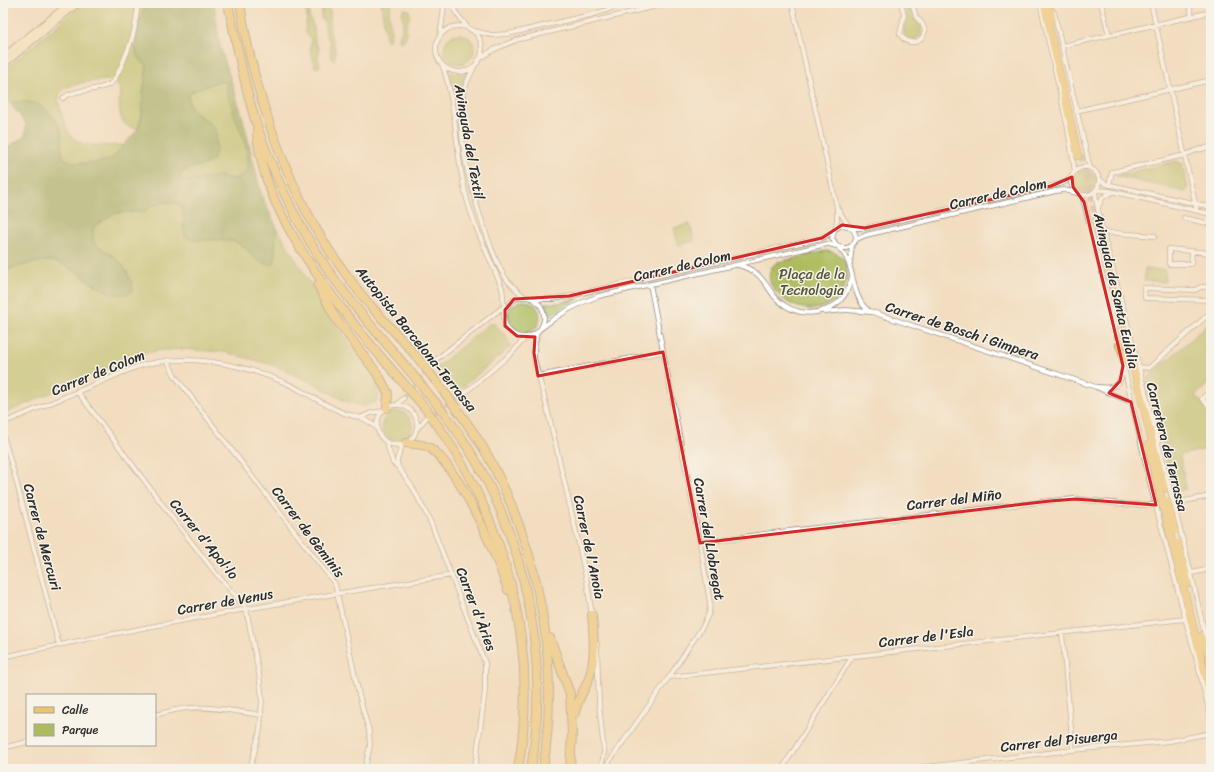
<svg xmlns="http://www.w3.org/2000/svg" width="1214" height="772" viewBox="0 0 1214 772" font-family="Sriracha,sans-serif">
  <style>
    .green { fill: #aebc5e; stroke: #6c7444 }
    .forest { fill: #8aa455; stroke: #5a6840; fill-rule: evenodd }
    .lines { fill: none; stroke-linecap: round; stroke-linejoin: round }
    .street-tunnel { stroke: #cab9a2; stroke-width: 4; stroke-dasharray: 4 2; stroke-linecap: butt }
    .primary-tunnel { stroke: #cab9a2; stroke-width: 7; stroke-dasharray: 7 3.5; stroke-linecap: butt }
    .street-casing { stroke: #8e8476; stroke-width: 5.5 }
    .secondary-casing { stroke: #8e8476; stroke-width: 8 }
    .primary-casing { stroke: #8e8476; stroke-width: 8 }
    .highway-casing { stroke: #8e8476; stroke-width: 10 }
    .street { stroke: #fff; stroke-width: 4 }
    .secondary { stroke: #f8e8c3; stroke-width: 6 }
    .primary { stroke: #eec569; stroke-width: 7 }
    .highway { stroke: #eec569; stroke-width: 8 }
    .primary-bridge-casing { stroke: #8e8476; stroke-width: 8; stroke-linecap: butt }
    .primary-bridge { stroke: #eec569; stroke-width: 7 }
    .marked { fill: none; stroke: #d62828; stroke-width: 3; stroke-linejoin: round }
    .labels { text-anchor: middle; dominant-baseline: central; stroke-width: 3; stroke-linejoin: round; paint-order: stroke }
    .street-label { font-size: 14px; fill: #2b2b2b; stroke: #f7f3e8 }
    .park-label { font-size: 14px; fill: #52563a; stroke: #f7f3e8 }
  </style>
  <rect width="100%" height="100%" fill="#f7f3e8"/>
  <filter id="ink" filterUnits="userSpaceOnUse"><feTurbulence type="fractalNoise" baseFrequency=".025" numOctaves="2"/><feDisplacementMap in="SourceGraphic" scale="8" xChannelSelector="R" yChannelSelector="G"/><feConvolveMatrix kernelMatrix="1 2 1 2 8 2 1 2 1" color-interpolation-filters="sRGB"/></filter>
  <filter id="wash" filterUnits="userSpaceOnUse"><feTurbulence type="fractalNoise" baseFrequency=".012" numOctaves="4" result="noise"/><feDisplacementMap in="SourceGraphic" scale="16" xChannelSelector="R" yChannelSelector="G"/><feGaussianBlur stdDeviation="0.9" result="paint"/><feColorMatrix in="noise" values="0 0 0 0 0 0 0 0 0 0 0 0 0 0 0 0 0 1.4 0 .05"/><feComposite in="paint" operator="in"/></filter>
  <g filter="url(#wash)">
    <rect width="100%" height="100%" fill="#f2ddc0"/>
    <!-- green -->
    <path class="green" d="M83 3H146C142 16 130 44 138 57 140 60 144 63 147 66L143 93 141 122 138 129C134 128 129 127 126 125 117 117 119 101 121 91L114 80C100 80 69 82 60 93 57 101 60 109 63 117 65 125 68 134 74 139 84 148 112 145 124 145 121 149 118 154 114 157 101 166 78 165 64 159 60 150 63 140 61 131 59 127 57 123 54 120 43 103 30 99 10 103L3 94V71Z
      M302 3H309L311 6 309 16 314 28 315 42 319 49 318 58 320 66 318 68 315 67 310 49 311 39 305 32 307 15Z
      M381 3H391C391 6 390 9 389 13 388 21 395 33 388 41L386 38Z
      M904 3H909L912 17 921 26V35L916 39H909L904 34V27L907 18Z
      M326 8 330 10C331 17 329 25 330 32 332 42 338 50 334 60L331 58 330 42 326 35 325 24 321 17 322 10Z
      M404 9 409 10 410 16 406 27V38L402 42 399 41C399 34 402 31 403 25 405 18 399 15 404 9Z
      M444 49a15 15 0 1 1 30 0a15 15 0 1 1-30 0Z
      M449 72 457 74 467 73 461 86 457 101 454 88Z
      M219 81 226 83 228 96 236 118 242 133 247 150 248 158 247 170 243 175 234 179 223 176H216L190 181H185L179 177 180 174 189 168 204 165 216 136V129C204 118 189 113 188 95L193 91Z
      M1177 161 1183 164 1188 189 1185 192 1116 176Z
      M1074 181a11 11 0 1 1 22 0a11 11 0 1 1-22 0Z
      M164 202 176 203 182 207 184 214 183 229 216 240 236 242 248 251 274 264 275 258 276 226C302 271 329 316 360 358 368 368 379 380 380 393L376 402 363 406 343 400 313 383 273 365 224 352 181 349 155 351 130 358 3 414V272L16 267 22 266 42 261H54L73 269 96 286 133 291C131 276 123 262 110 254 104 249 98 247 92 241L93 229 96 224 108 217 116 213 145 211 150 207Z
      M690 224 694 241 678 245 674 228Z
      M826 251C866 253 845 322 798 307 787 303 778 296 772 286 767 278 769 266 778 262 783 261 788 260 793 259 804 256 815 254 826 251Z
      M1145 269 1165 270V282L1144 281Z
      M578 298V299L567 304 549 316 548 309 545 303H557Z
      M508 317a16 16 0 1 1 32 0a16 16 0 1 1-32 0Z
      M1211 321V381L1195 396 1211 413V448L1180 455 1186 489 1174 491 1146 384 1148 378Z
      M489 324H495C501 330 509 338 510 347L455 393 435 369Z
      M382 426a15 15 0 1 1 30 0a15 15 0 1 1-30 0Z"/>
    <!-- forest -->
    <path class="forest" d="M146 3H214L220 46 242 115 262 197 276 226 275 258 274 264C254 267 253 250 238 243 221 235 201 245 185 237 183 227 184 217 182 207L176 203 164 202 150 207 145 211 116 213 96 225 93 229V241C98 248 104 250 110 254 123 262 131 276 133 291 108 307 78 265 53 261 43 259 12 267 3 272V150L25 136 26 124 10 103C28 99 43 103 54 118 57 122 60 127 61 132 63 141 60 150 64 159L76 163H96L109 160 115 156 129 139 138 129 142 115 143 93 147 66C144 63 141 60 138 57 130 45 142 16 146 3ZM219 81 226 83C227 86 227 89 227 92 229 100 233 111 236 119 241 134 259 168 238 178 230 182 221 174 211 177 202 179 187 186 179 177L180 174C188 167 197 168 207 164 219 160 216 139 216 129 205 117 188 115 188 95L193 91Z"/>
  </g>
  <g filter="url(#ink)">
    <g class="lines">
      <!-- street-tunnel -->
      <path class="street-tunnel" d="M404 398 433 362
        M429 416 461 396"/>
      <!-- primary-tunnel -->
      <path class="primary-tunnel" d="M1082 154 1097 221"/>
      <defs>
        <path id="street" d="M451 3 456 13 468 28
          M792 3 837 208V220L835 229
          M901 3 904 15 900 34C907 46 922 45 925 31L922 23 916 17 912 3
          M1040 3 1067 124 1075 172
          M1101 3 1109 35
          M1151 3 1197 211
          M1189 3 1192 17
          M1054 12 1090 168
          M436 49a23 23 0 1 1 46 0a23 23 0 1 1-46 0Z
          M471 30 491 35 508 34 590 15 607 10 623 3
          M440 36 443 15 444 3
          M1062 46 1211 12
          M478 60 493 50 516 40 669 3
          M442 64C456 102 455 143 463 182 470 220 488 253 502 288L503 295 504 314
          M475 65C469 77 463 89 462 102 457 145 473 196 487 236 492 250 497 265 505 277 510 285 518 291 525 297
          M63 98C76 88 96 92 110 84 118 79 132 40 134 31 136 21 137 12 138 3
          M1076 111 1211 80
          M1071 181a14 14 0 1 1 28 0a14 14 0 1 1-28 0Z
          M1099 179 1106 184 1111 185 1211 207
          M1109 185 1112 172 1185 155 1197 150 1211 147
          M1097 190 1110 191 1211 214
          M1095 192 1097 205 1103 232 1139 367 1191 573 1208 649
          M1082 195 1106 288 1119 345
          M1098 207 1103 197 1113 192
          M838 209 848 225
          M1184 218 1211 224
          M852 228H865L1051 186 1063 183 1072 177
          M1103 232 1155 236
          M855 240 866 235 1056 191 1064 190 1077 193
          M839 248C857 265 849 296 869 311L1096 387 1131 402
          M1192 251 1191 264H1169V249L1211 253
          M850 264 852 245
          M738 265C745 267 752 269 757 274 764 280 769 289 774 296 788 312 808 317 827 309 842 303 848 292 852 277
          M1211 287H1201L1195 290 1144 288 1145 298 1211 300
          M504 317a20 20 0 1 1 40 0a20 20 0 1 1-40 0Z
          M533 299H553L569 296 822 238 833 232
          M825 312 846 310 870 312
          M540 329C559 314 577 303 599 296L827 244C834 244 840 249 846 248 861 245 858 225 842 225L835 229 832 238 837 246
          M537 333 534 349V358L548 412 577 536 587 582 592 616
          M1121 354 1151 487 1189 633 1195 653 1211 718
          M167 360 175 376 335 584 359 695 369 731 370 745 365 769
          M433 362 503 307
          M1139 367 1149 368 1211 312
          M538 376 663 352
          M1098 387C1115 389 1121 386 1123 369
          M1211 390 1202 399 1211 408
          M77 391 171 516 214 571 246 608 259 674 262 699 260 730 250 769
          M461 396 511 354 526 337
          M397 405 404 398
          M377 425a20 20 0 1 1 40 0a20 20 0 1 1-40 0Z
          M362 417 371 413 383 411
          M3 423 136 367C185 352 241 363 288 384 305 392 321 403 339 411 355 419 362 414 377 428
          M416 430 427 417
          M3 435 16 480 59 645
          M386 442 393 463 398 467 413 488 431 523 485 663V691L475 769
          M398 467 397 460 402 445
          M1168 504 1211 496
          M700 543 771 533 1050 501 1075 499 1131 505H1159
          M1191 573 1211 569
          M1062 633 1073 750
          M597 644 599 704 604 752 601 769
          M3 657C152 624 301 599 452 575
          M669 677 1185 619
          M155 715C166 712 178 709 189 708 213 706 238 712 261 715
          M3 748 27 742
          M604 769 669 677 703 626 709 613 710 603 700 543 650 284
          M782 769 852 657
          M908 769 1073 750 1170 741 1211 733"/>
        <path id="secondary" d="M3 57 70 3
          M3 65 78 3"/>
        <path id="primary" d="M1044 3 1078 156
          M1049 3 1052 19
          M1097 221 1164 489
          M1119 345 1128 364
          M1148 445 1159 490
          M1182 561 1188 584
          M1177 562 1211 698
          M1200 636 1208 653 1211 664"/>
        <path id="highway" d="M228 3C236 43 244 84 256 123 272 170 293 216 320 258 356 313 402 359 442 411 520 510 552 645 531 769
          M240 3C252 85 284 181 329 250 342 269 355 288 370 305 386 324 405 342 421 362 444 392 469 423 488 456 540 552 560 661 543 769
          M257 135C262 178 276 207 297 243 334 305 379 355 426 409 503 512 541 641 518 769
          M318 285 336 319 379 376 388 393 387 408
          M406 443C414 444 423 444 430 448 442 456 450 470 458 481 479 516 495 552 508 590
          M550 638 570 694 572 734 570 769
          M575 713C577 701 583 692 588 681 596 660 594 637 592 615"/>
      </defs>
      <!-- street casing -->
      <use href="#street" class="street-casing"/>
      <!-- secondary casing -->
      <use href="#secondary" class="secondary-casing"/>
      <!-- primary casing -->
      <use href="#primary" class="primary-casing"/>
      <!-- highway casing -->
      <use href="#highway" class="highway-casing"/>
      <!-- street -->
      <use href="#street" class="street"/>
      <!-- secondary -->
      <use href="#secondary" class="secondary"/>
      <!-- primary -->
      <use href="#primary" class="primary"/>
      <!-- highway -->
      <use href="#highway" class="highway"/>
      <defs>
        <path id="primary-bridge" d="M1159 490 1177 562
          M1167 501 1175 531
          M1178 543 1182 561"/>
      </defs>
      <!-- primary-bridge casing -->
      <use href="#primary-bridge" class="primary-bridge-casing"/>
      <!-- primary-bridge -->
      <use href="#primary-bridge" class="primary-bridge"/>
    </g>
  </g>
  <!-- marked area -->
  <path d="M0 0H1214V772H0ZM1072 177 1073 187 1084 202 1123 366 1120 381 1109 393 1131 402 1156 505 1075 499 1050 501 700 543 663 352 538 376 534 353 535 337 517 336 505 326V310L514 299 569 296 822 238 842 225 865 228 1051 186Z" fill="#f2ddc0" fill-opacity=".55" fill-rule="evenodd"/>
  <path class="marked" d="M1072 177 1073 187 1084 202 1123 366 1120 381 1109 393 1131 402 1156 505 1075 499 1050 501 700 543 663 352 538 376 534 353 535 337 517 336 505 326V310L514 299 569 296 822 238 842 225 865 228 1051 186Z"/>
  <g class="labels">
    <!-- street labels -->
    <g class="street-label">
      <text transform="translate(469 142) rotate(80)">Avinguda del Tèxtil</text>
      <text transform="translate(998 194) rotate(-13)">Carrer de Colom</text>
      <text transform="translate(682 266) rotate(-13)">Carrer de Colom</text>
      <text transform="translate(1116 291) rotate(77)">Avinguda de Santa Eulàlia</text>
      <text transform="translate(962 331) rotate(18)">Carrer de Bosch i Gimpera</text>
      <text transform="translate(416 339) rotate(51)">Autopista Barcelona-Terrassa</text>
      <text transform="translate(98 373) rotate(-22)">Carrer de Colom</text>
      <text transform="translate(1167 447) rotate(76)">Carretera de Terrassa</text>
      <text transform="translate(954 500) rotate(-7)">Carrer del Miño</text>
      <text transform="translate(308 532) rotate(53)">Carrer de Gèminis</text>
      <text transform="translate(42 537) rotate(75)">Carrer de Mercuri</text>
      <text transform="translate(204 539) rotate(51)">Carrer d'Apol·lo</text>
      <text transform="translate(709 539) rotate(80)">Carrer del Llobregat</text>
      <text transform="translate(589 547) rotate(78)">Carrer de l'Anoia</text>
      <text transform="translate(225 602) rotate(-10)">Carrer de Venus</text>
      <text transform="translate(476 609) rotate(69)">Carrer d'Àries</text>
      <text transform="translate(926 637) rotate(-7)">Carrer de l'Esla</text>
      <text transform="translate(1059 741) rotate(-6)">Carrer del Pisuerga</text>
    </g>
    <!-- park labels -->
    <g class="park-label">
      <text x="812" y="274">Plaça de la<tspan x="812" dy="16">Tecnologia</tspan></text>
    </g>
  </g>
  <!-- margin -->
  <rect width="1214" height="772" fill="none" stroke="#f7f3e8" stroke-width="16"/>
  <!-- legend -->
  <rect x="26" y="694" width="130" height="52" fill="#f7f3e8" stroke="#a5a39c"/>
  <rect x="34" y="707" width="20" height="6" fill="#eec569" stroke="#a5a39c"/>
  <text x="62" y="714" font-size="12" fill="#2b2b2b">Calle</text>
  <rect x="34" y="724" width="20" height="12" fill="#aebc5e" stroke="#a5a39c"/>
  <text x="62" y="734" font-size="12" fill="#2b2b2b">Parque</text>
</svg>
